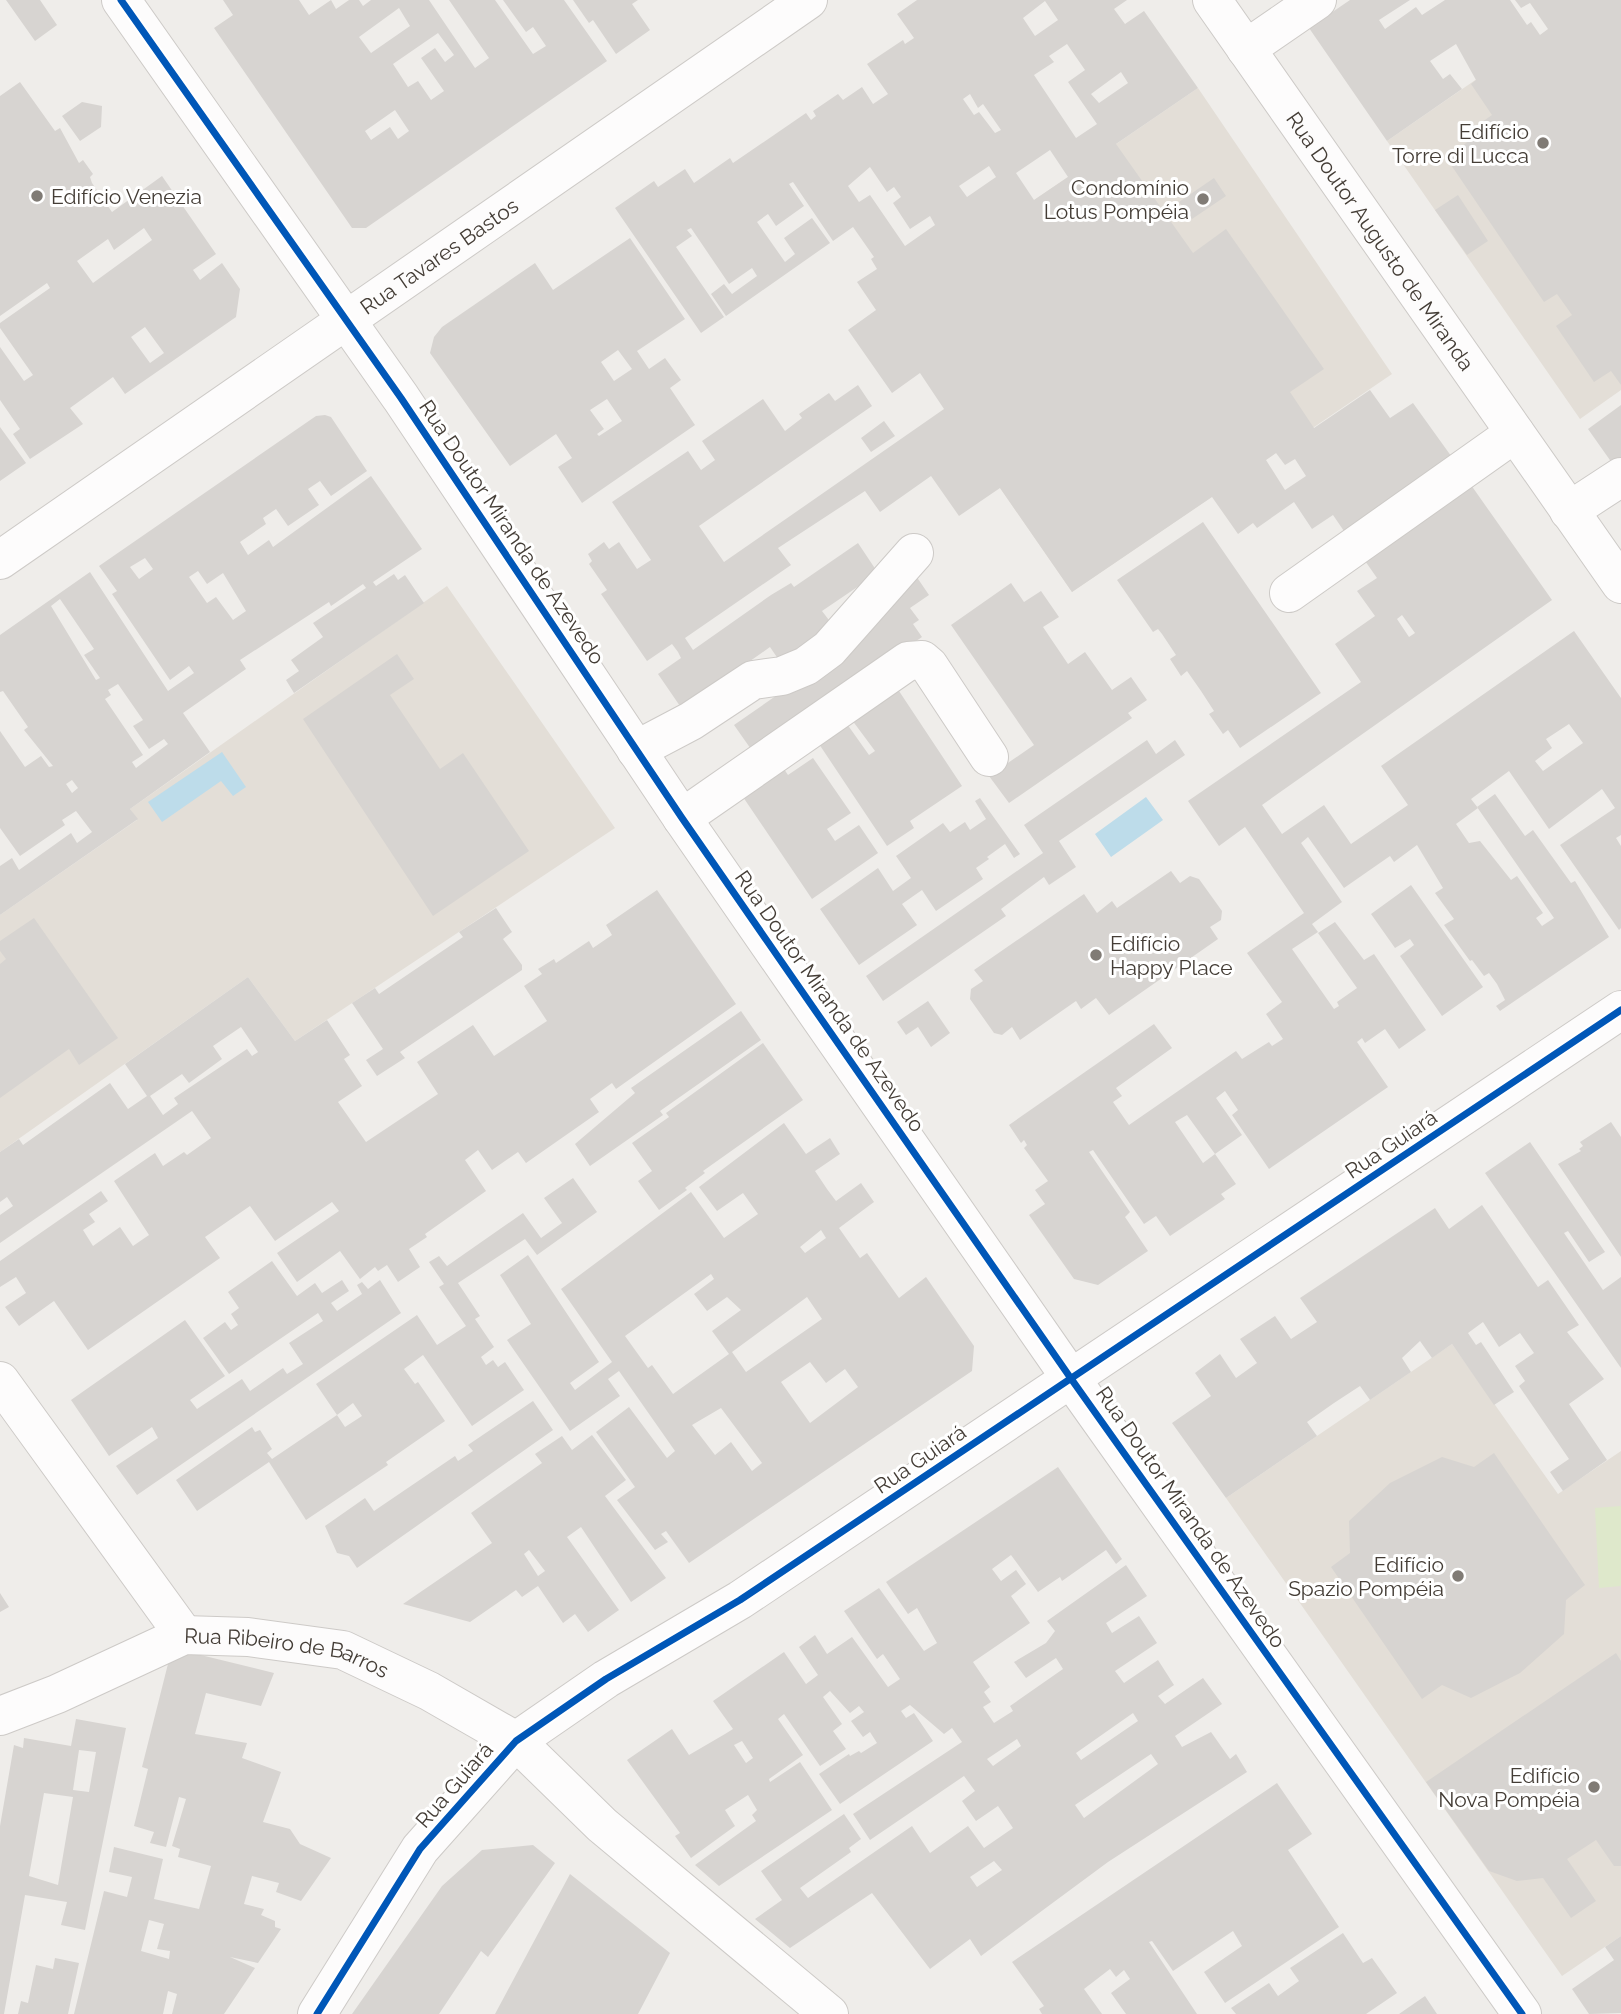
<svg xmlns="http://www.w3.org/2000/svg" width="1621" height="2014" viewBox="0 0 1621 2014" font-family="Raleway,sans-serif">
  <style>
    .residential { fill: #e3ded7 }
    .green { fill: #dee8cb }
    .water { fill: #bddcea }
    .building { fill: #d7d4d1; fill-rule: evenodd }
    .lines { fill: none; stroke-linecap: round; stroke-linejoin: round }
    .minor-casing { stroke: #cdcac7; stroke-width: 40 }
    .minor { stroke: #fdfcfc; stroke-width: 38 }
    .cycleway-casing { stroke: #fff; stroke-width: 11 }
    .cycleway { stroke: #0057b8; stroke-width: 7 }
    .poi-dot { fill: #807b75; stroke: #fff; stroke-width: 2.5 }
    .labels { text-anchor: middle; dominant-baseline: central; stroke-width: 6; stroke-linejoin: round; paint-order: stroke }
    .poi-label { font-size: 21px; fill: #443d36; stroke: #fff; text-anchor: end }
    .street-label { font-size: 21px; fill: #443d36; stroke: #fff }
  </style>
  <rect width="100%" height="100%" fill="#efedea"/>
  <!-- residential -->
  <path class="residential" d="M1591 0H1621V390L1580 419 1387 141Z
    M1198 88 1392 374 1072 592 998 485 970 244Z
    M447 586 615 828 295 1041 248 977 0 1152V915L137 820 130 809Z
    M1452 1344 1558 1494 1621 1451V1936L1562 1976 1226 1498Z"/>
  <!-- green -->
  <path class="green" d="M1621 1506V1586L1599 1588 1595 1508Z"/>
  <!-- water -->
  <path class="water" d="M222 752 246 787 233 796 221 781 162 822 148 802Z
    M1146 797 1163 820 1111 857 1095 834Z"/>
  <!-- building -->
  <path class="building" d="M6 0H40L57 25 35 41Z
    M223 0H299L309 15 331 0 336 9 349 0H359L363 6 371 0H429L475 68 489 58 449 0H495L533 54 546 46 533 27 526 32 503 0H564L607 61 366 228H352L214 28 233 15ZM399 8 410 26 371 53 359 37ZM438 33 454 55 445 62 435 48 421 58 444 91 431 100 418 81 408 87 393 64ZM395 110 409 131 398 139 390 127 371 140 365 131Z
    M573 0H638L632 4 650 30 616 54 593 20 589 23Z
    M917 0H1127L1114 9 1125 24 1144 11 1198 88 1116 144 1193 253 1226 229 1324 369 1290 392 1314 428 1370 390 1390 418 1413 403 1454 460 1346 534 1333 515 1312 529 1294 502 1257 528 1253 523 1238 534 1212 497 1072 592 1000 488 959 516 931 476 880 512 865 491 778 548 791 565 685 638 693 650 771 595 791 583 794 587 858 543 878 573 822 611 835 628 787 672 770 647 682 709 658 674 681 658 678 652 672 644 647 661 601 594 607 590 589 564 592 561 588 554 604 542 609 549 619 542 637 569 651 560 612 502 688 451 701 470 715 460 702 441 763 399 785 431 802 418 799 414 829 393 835 401 858 385 872 406 699 526 724 562 944 409 920 373 892 393 848 330 876 310 857 282 877 269 871 259 874 257 853 227 833 241 793 182 789 184 804 206 776 226 768 214 757 222 785 262 795 254 784 238 812 218 830 243 726 316 711 294 724 284 732 294 757 276 752 268 729 284 691 228 687 230 692 236 676 247 724 317 701 333 615 208 654 181 658 187 685 169 694 183 730 158 733 163 806 113 811 120 816 116 813 111 838 94 843 100 862 87 873 104 888 94 867 64 903 40 905 44 914 38 897 14ZM1045 1 1058 20 1035 36 1023 18ZM1067 44 1085 70 1068 82 1097 124 1076 138 1034 75 1054 62 1049 56ZM1121 72 1128 83 1099 103 1091 94ZM970 94 978 108 983 104 1001 130 995 133 979 112 974 115 963 99ZM1050 150 1068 177 1034 200 1016 173ZM989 166 996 177 967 197 959 186ZM870 167 887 192 894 187 901 197 893 203 910 229 930 216 935 225 905 246 870 195 859 202 848 186ZM1276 453 1285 465 1295 459 1306 476 1285 490 1266 460Z
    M1350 0H1410L1379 20 1385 29 1416 7 1422 15 1445 0H1510L1527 25 1531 22 1540 35 1548 29 1530 3 1521 8 1515 0H1621V385L1611 371 1594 382 1556 326 1572 315 1557 294 1544 302 1447 159 1485 127 1482 122 1492 115 1471 84 1476 80 1456 44 1430 61 1443 79 1450 74 1462 89 1387 141 1309 28Z
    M20 82 55 131 60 128 79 163 83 160 93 174 90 177 92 183 112 212 162 176 216 254 193 270 200 280 222 263 240 289 236 317 125 394 113 377 70 408 83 424 30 459 13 434 20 429 0 400V347L24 381 33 375 0 328V323L50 288 47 283 0 316V96ZM144 228 152 240 93 283 77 261 108 239 114 250ZM145 327 164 353 150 363 131 337Z
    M82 102 102 106 101 127 80 141 62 116Z
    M1214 178 1226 196 1192 219 1179 202Z
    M1458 195 1488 241 1467 255 1435 210Z
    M630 238 685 319 637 351 649 369 665 358 681 380 670 388 695 425 582 503 558 467 572 458 556 434 510 466 430 353 434 337 442 327 535 263 553 290ZM618 350 632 369 614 381 601 362ZM607 399 622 421 599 436 597 434 604 429 590 410Z
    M1621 405V457L1612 463 1588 429Z
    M325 415 331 417 367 471 331 496 320 481 308 489 319 505 288 526 276 509 263 518 266 524 240 542 248 555 269 540 273 547 371 476 422 549 373 582 376 586 394 574 398 580 405 575 424 603 294 693 286 680 299 671 291 660 323 637 313 623 366 588 363 584 331 606 329 602 240 660 246 669 183 713 210 752 130 809 138 819 0 915V866L12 858 19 870 71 833 77 843 92 832 76 811 62 820 65 825 20 856 0 828V731L25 767 41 756 49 767 53 766 24 730 28 727 3 691 0 692V635L90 572 168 691 194 673 189 666 170 680 112 594 117 591 99 566 316 416ZM145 558 153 569 139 579 130 567ZM198 571 207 584 223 573 246 611 233 620 216 597 207 603 189 577ZM60 599 94 649 84 655 100 678 96 680 51 606ZM118 684 143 720 133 726 149 749 164 739 168 744 136 768 132 762 143 755 105 699 111 695 108 690ZM72 780 78 788 72 793 66 784Z
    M884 421 895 436 871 452 861 438Z
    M0 427 26 463 0 481Z
    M1471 485 1552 600 1262 805 1282 834 1324 805 1351 844 1408 805 1381 766 1574 631 1621 698V835L1616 838 1621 846V928L1619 930 1560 845 1615 808 1602 789 1549 829 1509 771 1471 799 1478 808 1456 824 1469 843 1480 841 1511 880 1517 876 1543 913 1536 918 1542 926 1554 918 1477 807 1495 794 1525 836 1533 830 1571 883 1575 881 1609 937 1500 1011 1496 1006 1505 1000 1497 984 1489 973 1484 976 1472 960 1470 961 1444 925 1454 919 1435 893 1443 888 1417 845 1394 862 1390 856 1344 888 1308 837 1301 843 1342 902 1312 924 1318 932 1292 949 1334 1009 1339 1006 1337 1002 1357 988 1318 933 1335 922 1364 960 1374 954 1426 1030 1399 1049 1385 1029 1365 1043 1362 1038 1357 1042 1388 1087 1269 1169 1232 1115 1238 1110 1225 1091 1216 1098 1242 1135 1215 1154 1187 1115 1175 1122 1203 1163 1215 1154 1236 1184 1221 1194 1225 1199 1170 1236 1156 1216 1144 1224 1093 1150 1089 1152 1130 1212 1125 1217 1148 1251 1098 1285 1074 1279 1029 1215 1045 1204 1035 1190 1048 1181 1024 1148 1027 1145 1024 1140 1021 1143 1009 1125 1154 1024 1172 1048 1116 1088 1122 1096 1113 1102 1129 1125 1236 1051 1242 1059 1269 1042 1272 1046 1283 1039 1266 1014 1282 1002 1247 953 1304 913 1245 827 1219 846 1188 801 1361 682 1335 644 1375 616 1357 591 1377 578 1363 558ZM1402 615 1415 633 1409 637 1397 619ZM1569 724 1583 743 1543 771 1535 761 1552 748 1546 739Z
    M1203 522 1321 693 1240 748 1228 730 1223 734 1209 714 1214 711 1201 691 1187 671 1181 676 1170 659 1176 655 1162 634 1158 629 1153 632 1117 580Z
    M914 573 929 595 910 608 919 620 913 624 922 637 753 752 734 725 871 630Z
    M1011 583 1024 602 1041 591 1059 617 1043 627 1068 664 1085 652 1112 690 1131 677 1147 700 1128 713 1132 718 1009 803 989 776 1034 745 951 625Z
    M397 654 414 679 390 695 440 769 463 753 529 851 433 916 303 719Z
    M897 688 962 786 910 821 914 828 887 846 819 744 847 724 869 755 875 751 852 720Z
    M1147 740 1156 754 1175 740 1185 755 1059 841 1076 867 1049 885 1044 877 1001 909 1006 916 883 1001 866 976 1043 853 1024 825Z
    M813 758 851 813 827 829 835 841 859 825 878 853 812 899 743 797 784 769 788 775Z
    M980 798 1020 854 1014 858 1005 844 987 857 989 859 976 868 983 879 936 911 922 890 902 904 917 925 859 965 820 909 878 868 893 891 911 878 896 856 943 823 950 832 965 822 970 830 986 819 975 801Z
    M1171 871 1180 883 1190 876 1199 879 1222 911 1221 920 1210 927 1218 939 1109 1015 1096 998 1081 1009 1076 1001 1020 1040 1012 1027 1002 1035 994 1033 970 999 971 989 983 981 974 970 1084 894 1097 913 1112 901 1117 908Z
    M1411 885 1483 987 1442 1016 1400 956 1414 945 1410 939 1395 948 1371 914Z
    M657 890 736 1004 616 1089 612 1083 590 1099 599 1112 526 1163 518 1152 492 1170 478 1150 465 1160 486 1191 425 1234 427 1237 409 1249 420 1267 398 1282 387 1265 378 1271 375 1267 360 1279 340 1251 297 1282 277 1253 339 1211 332 1202 275 1241 250 1206 205 1237 220 1258 88 1350 54 1301 19 1326 5 1307 26 1293 16 1277 0 1287V1261L101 1191 108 1201 89 1214 95 1222 83 1230 93 1246 120 1227 133 1246 149 1235 114 1181 155 1153 163 1166 184 1152 187 1155 211 1138 192 1111 0 1243V1215L13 1206 7 1197 0 1202V1152L19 1139 23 1145 110 1083 128 1109 147 1096 125 1064 248 977 295 1041 327 1020 350 1055 344 1059 362 1086 338 1102 366 1142 438 1094 417 1062 473 1025 494 1056 547 1021 524 986 542 974 538 969 554 959 556 963 589 941 593 948 612 935 606 925ZM241 1027 258 1052 252 1056 247 1049 174 1098 178 1104 163 1115 150 1096 182 1074 189 1083 222 1059 213 1046Z
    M496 908 512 932 503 939 522 965V970L400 1052 405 1058 377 1076 366 1060 383 1049 352 1003 375 988 379 994 463 937 459 932Z
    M34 918 118 1038 79 1065 69 1049 0 1098V964L6 959 0 951V941Z
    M928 1001 950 1033 931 1047 918 1027 906 1035 897 1022Z
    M741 1011 761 1040 660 1111 663 1115 590 1166 575 1144 635 1093 631 1088Z
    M763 1043 803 1100 703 1171 705 1173 685 1188 687 1190 659 1210 638 1181 652 1171 632 1143 669 1117 666 1113Z
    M1611 1122 1621 1137V1257L1558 1164 1581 1151 1579 1149 1583 1146 1580 1142Z
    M784 1123 806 1154 830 1138 840 1154 815 1171 827 1189 836 1201 861 1183 874 1202 839 1228 860 1258 867 1253 899 1298 926 1277 974 1346 972 1371 689 1563 666 1531 661 1534 668 1542 655 1550 617 1500 635 1487 596 1432 629 1407 667 1458 675 1451 619 1371 608 1379 620 1396 570 1431 507 1340 531 1324 500 1275 528 1255 599 1362 570 1383 575 1390 612 1362 561 1289 691 1192 724 1238 758 1214 743 1193 717 1211 699 1187ZM821 1230 826 1238 805 1253 800 1247ZM711 1274 714 1279 694 1294 707 1311 727 1297 741 1310 712 1331 729 1354 673 1394 652 1365 648 1368 625 1336ZM807 1297 822 1319 746 1372 732 1352ZM810 1362 826 1383 845 1369 858 1387 810 1423 781 1382ZM721 1408 762 1463 752 1471 731 1442 715 1455 692 1425Z
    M1530 1142 1605 1252 1589 1262 1568 1231 1564 1233 1603 1290 1621 1277V1368L1485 1173Z
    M573 1178 597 1212 537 1255 525 1239 458 1283 480 1316 475 1319 494 1347 481 1357 486 1365 493 1360 498 1367 505 1362 524 1390 472 1426 423 1355 404 1369 415 1384 418 1382 445 1421 386 1462 388 1465 306 1520 269 1462 197 1511 176 1480 252 1427 255 1432 260 1430 272 1449 267 1453 272 1459 337 1415 316 1384 417 1315 437 1345 466 1326 439 1287 444 1284 429 1262 439 1256 447 1266 523 1213 541 1238 562 1223 544 1198ZM353 1403 362 1416 345 1427 337 1415Z
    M1482 1205 1538 1287 1548 1280 1579 1325 1567 1332 1604 1379 1569 1404 1607 1460 1563 1491 1550 1472 1569 1459 1519 1386 1525 1381 1515 1366 1534 1353 1520 1333 1499 1347 1483 1322 1468 1333 1476 1345 1481 1342 1514 1392 1494 1405 1452 1344 1432 1358 1420 1341 1402 1358 1411 1372 1370 1400 1360 1386 1334 1403 1307 1422 1317 1436 1226 1498 1172 1423 1211 1396 1195 1373 1220 1354 1236 1378 1257 1363 1240 1339 1275 1316 1291 1339 1317 1322 1300 1298 1435 1208 1449 1229Z
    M272 1261 297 1296 315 1283 322 1293 342 1280 349 1291 331 1303 337 1311 362 1294 357 1285 362 1282 368 1289 380 1280 401 1313 137 1495 116 1466 158 1438 152 1427 109 1456 71 1400 185 1320 225 1376 190 1400 197 1409 242 1379 250 1391 283 1368 287 1374 303 1364 289 1343 323 1321 318 1313 229 1374 203 1338 225 1322 231 1330 238 1325 231 1314 239 1308 228 1292Z
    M533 1401 553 1430 357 1568 349 1556 337 1553 325 1526 365 1498 374 1511 455 1456 458 1461 473 1451 468 1445Z
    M592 1435 626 1480 605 1496 666 1578 631 1602 581 1527 567 1537 619 1610 588 1632 575 1614 563 1623 538 1586 522 1597 516 1590 470 1622 403 1604 492 1543 471 1513 542 1463 535 1454 562 1436 572 1450ZM529 1550 545 1571 538 1576 524 1554Z
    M1494 1453 1585 1585 1566 1600 1564 1634 1520 1673 1471 1698 1442 1685 1422 1699 1331 1567 1350 1553 1349 1521 1390 1483 1442 1457 1474 1467Z
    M1058 1467 1122 1559 1116 1564 1106 1550 1062 1581 1060 1577 1038 1592 1011 1555 992 1569 1001 1581 1016 1570 1026 1584 1011 1596 1030 1623 973 1662 990 1687 984 1692 991 1702 983 1707 994 1723 1013 1711 1010 1706 1063 1669 1056 1658 1026 1678 1014 1662 1046 1643 1055 1631 1047 1621 1126 1565 1147 1596 1106 1623 1112 1633 1139 1616 1157 1643 1115 1671 1124 1683 1158 1660 1174 1685 1158 1696 1165 1704 1203 1678 1222 1704 1175 1736 1182 1747 1211 1732 1230 1759 1236 1754 1247 1772 1108 1862 981 1956 970 1939 930 1969 872 1893 790 1948 755 1919 782 1900 761 1871 844 1814 861 1839 849 1848 851 1852 800 1888 808 1898 912 1826 930 1853 968 1826 984 1848 1013 1828 998 1806 976 1821 962 1801 975 1791 964 1776 870 1840 853 1814 962 1742 952 1728 944 1734 910 1705 901 1711 906 1718 914 1713 933 1741 840 1804 819 1774 849 1754 850 1756 859 1751 861 1753 877 1743 870 1732 863 1737 851 1721 864 1712 859 1706 850 1713 830 1691 823 1697 842 1724 833 1731 846 1749 820 1766 784 1714 778 1719 803 1755 769 1779 770 1782 800 1762 832 1810 719 1886 695 1865 756 1821 752 1815 757 1810 748 1795 725 1810 735 1826 691 1858 675 1836 680 1833 627 1760 672 1729 689 1755 725 1734 733 1729 713 1701 784 1652 806 1684 818 1675 799 1647 815 1635 827 1654 852 1637 888 1687 900 1679 883 1654 877 1659 844 1611 879 1588 924 1651 937 1643 917 1608 908 1614 886 1582ZM1133 1713 1138 1721 1081 1760 1076 1753ZM1017 1739 1021 1746 993 1766 987 1759ZM742 1741 753 1758 746 1763 734 1745ZM1151 1754 1158 1764 1084 1818 1075 1805ZM994 1861 1002 1870 977 1887 970 1877Z
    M0 1593 9 1607 0 1612Z
    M172 1648 274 1673 261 1706 206 1693 195 1734 247 1743 242 1758 281 1772 263 1822 290 1829 300 1844 331 1858 301 1901 276 1892 279 1883 252 1876 244 1904 264 1909 261 1915 275 1921V1927L281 1929 258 1963 230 1957 255 1968 224 2014H172L177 1994 168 1991 163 2014H74L104 1891 127 1897 132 1877 109 1872 114 1847 163 1859 154 1899 199 1909 211 1866 178 1857 180 1849 172 1846 186 1799 179 1797 166 1847 150 1843 154 1832 134 1826 148 1769 142 1767ZM149 1920 164 1924 157 1949 170 1951 169 1959 141 1951Z
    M1616 1653 1621 1661V1866H1614L1596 1840 1567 1859 1596 1901 1571 1918 1543 1878 1517 1881 1489 1871 1426 1782Z
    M76 1719 126 1728 85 1930 61 1925 67 1902 25 1895 4 2014H0V1826L14 1745 23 1748 24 1738 71 1746ZM79 1750 96 1752 89 1792 73 1790ZM44 1793 73 1797 58 1885 29 1876Z
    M1277 1783 1312 1834 1288 1850 1339 1927 1225 2003 1204 1972 1242 1946 1233 1931 1173 1971 1152 1941 1149 1942 1197 2014H1126L1111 1993 1130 1979 1124 1970 1116 1977 1110 1969 1084 1989 1102 2014H1042L1039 2009 1044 2006 1012 1962Z
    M533 1845 555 1863 488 1957 481 1951 439 2014H352L442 1886 482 1850Z
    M570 1874 670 1953 638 2014H495Z
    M1343 1933 1363 1963 1372 1958 1397 1993 1366 2014H1236L1231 2008 1269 1983 1278 1996 1299 1981 1290 1968Z
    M1621 1936V2013L1589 2014 1572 1989 1614 1960 1605 1947Z
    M55 1958 79 1963 68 2014H18L21 2001 28 2003 36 1965 53 1969Z
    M1425 1996 1437 2014H1399Z"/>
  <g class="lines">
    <defs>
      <g id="minor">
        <path d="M121 0 401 398 682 818 810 1003 1072 1380 1522 2014"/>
        <path id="s1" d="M1212 0 1621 584"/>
        <path d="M1246 49 1317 0"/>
        <path d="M1569 511 1621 477"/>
        <path id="s2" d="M0 560 808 0"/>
        <path d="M1289 593 1515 433"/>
        <path d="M636 750 691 721 753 680 782 676 806 666 829 649 914 553"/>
        <path d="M682 818 908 661 922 660 929 666 989 757"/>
        <path d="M0 1381 184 1635"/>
        <path id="s3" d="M0 1716 57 1694 184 1635 248 1637 343 1650 429 1691 516 1741 602 1825 829 2014"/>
        <path d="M317 2014 420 1849 516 1741 606 1679 740 1600 1621 1010"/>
      </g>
    </defs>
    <!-- minor casing -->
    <use href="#minor" class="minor-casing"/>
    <!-- minor -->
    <use href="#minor" class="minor"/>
    <defs>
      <path id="cycleway" d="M121 0 401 398 682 818 810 1003 1072 1380 1522 2014
        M317 2014 420 1849 516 1741 606 1679 740 1600 1621 1010"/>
    </defs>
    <!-- cycleway casing -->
    <use href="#cycleway" class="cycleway-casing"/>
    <!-- cycleway -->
    <use href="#cycleway" class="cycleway"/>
  </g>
  <!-- markers -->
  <g class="poi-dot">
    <circle cx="1543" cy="143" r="7"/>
    <circle cx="37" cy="196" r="7"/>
    <circle cx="1203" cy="199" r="7"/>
    <circle cx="1096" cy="955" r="7"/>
    <circle cx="1458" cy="1576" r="7"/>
    <circle cx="1594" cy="1787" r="7"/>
  </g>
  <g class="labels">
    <!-- poi labels -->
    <g class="poi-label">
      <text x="1529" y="131">Edifício<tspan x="1529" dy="24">Torre di Lucca</tspan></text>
      <text x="1189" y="187">Condomínio<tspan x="1189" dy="24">Lotus Pompéia</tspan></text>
      <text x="51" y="196" text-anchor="start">Edifício Venezia</text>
      <text x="1110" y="943" text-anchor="start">Edifício<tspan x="1110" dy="24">Happy Place</tspan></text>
      <text x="1444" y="1564">Edifício<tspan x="1444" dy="24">Spazio Pompéia</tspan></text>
      <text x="1580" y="1775">Edifício<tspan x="1580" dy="24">Nova Pompéia</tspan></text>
    </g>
    <!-- street labels -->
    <g class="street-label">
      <text stroke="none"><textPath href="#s1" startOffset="294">Rua Doutor Augusto de Miranda</textPath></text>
      <text stroke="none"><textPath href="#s2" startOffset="534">Rua Tavares Bastos</textPath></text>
      <text transform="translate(512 532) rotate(56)">Rua Doutor Miranda de Azevedo</text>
      <text transform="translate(830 1001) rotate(55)">Rua Doutor Miranda de Azevedo</text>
      <text transform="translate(1391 1144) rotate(-34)">Rua Guiará</text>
      <text transform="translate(920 1459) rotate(-34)">Rua Guiará</text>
      <text transform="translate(1191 1517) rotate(55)">Rua Doutor Miranda de Azevedo</text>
      <text stroke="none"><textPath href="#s3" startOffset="306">Rua Ribeiro de Barros</textPath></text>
      <text transform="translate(454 1785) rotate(-49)">Rua Guiará</text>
    </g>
  </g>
</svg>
